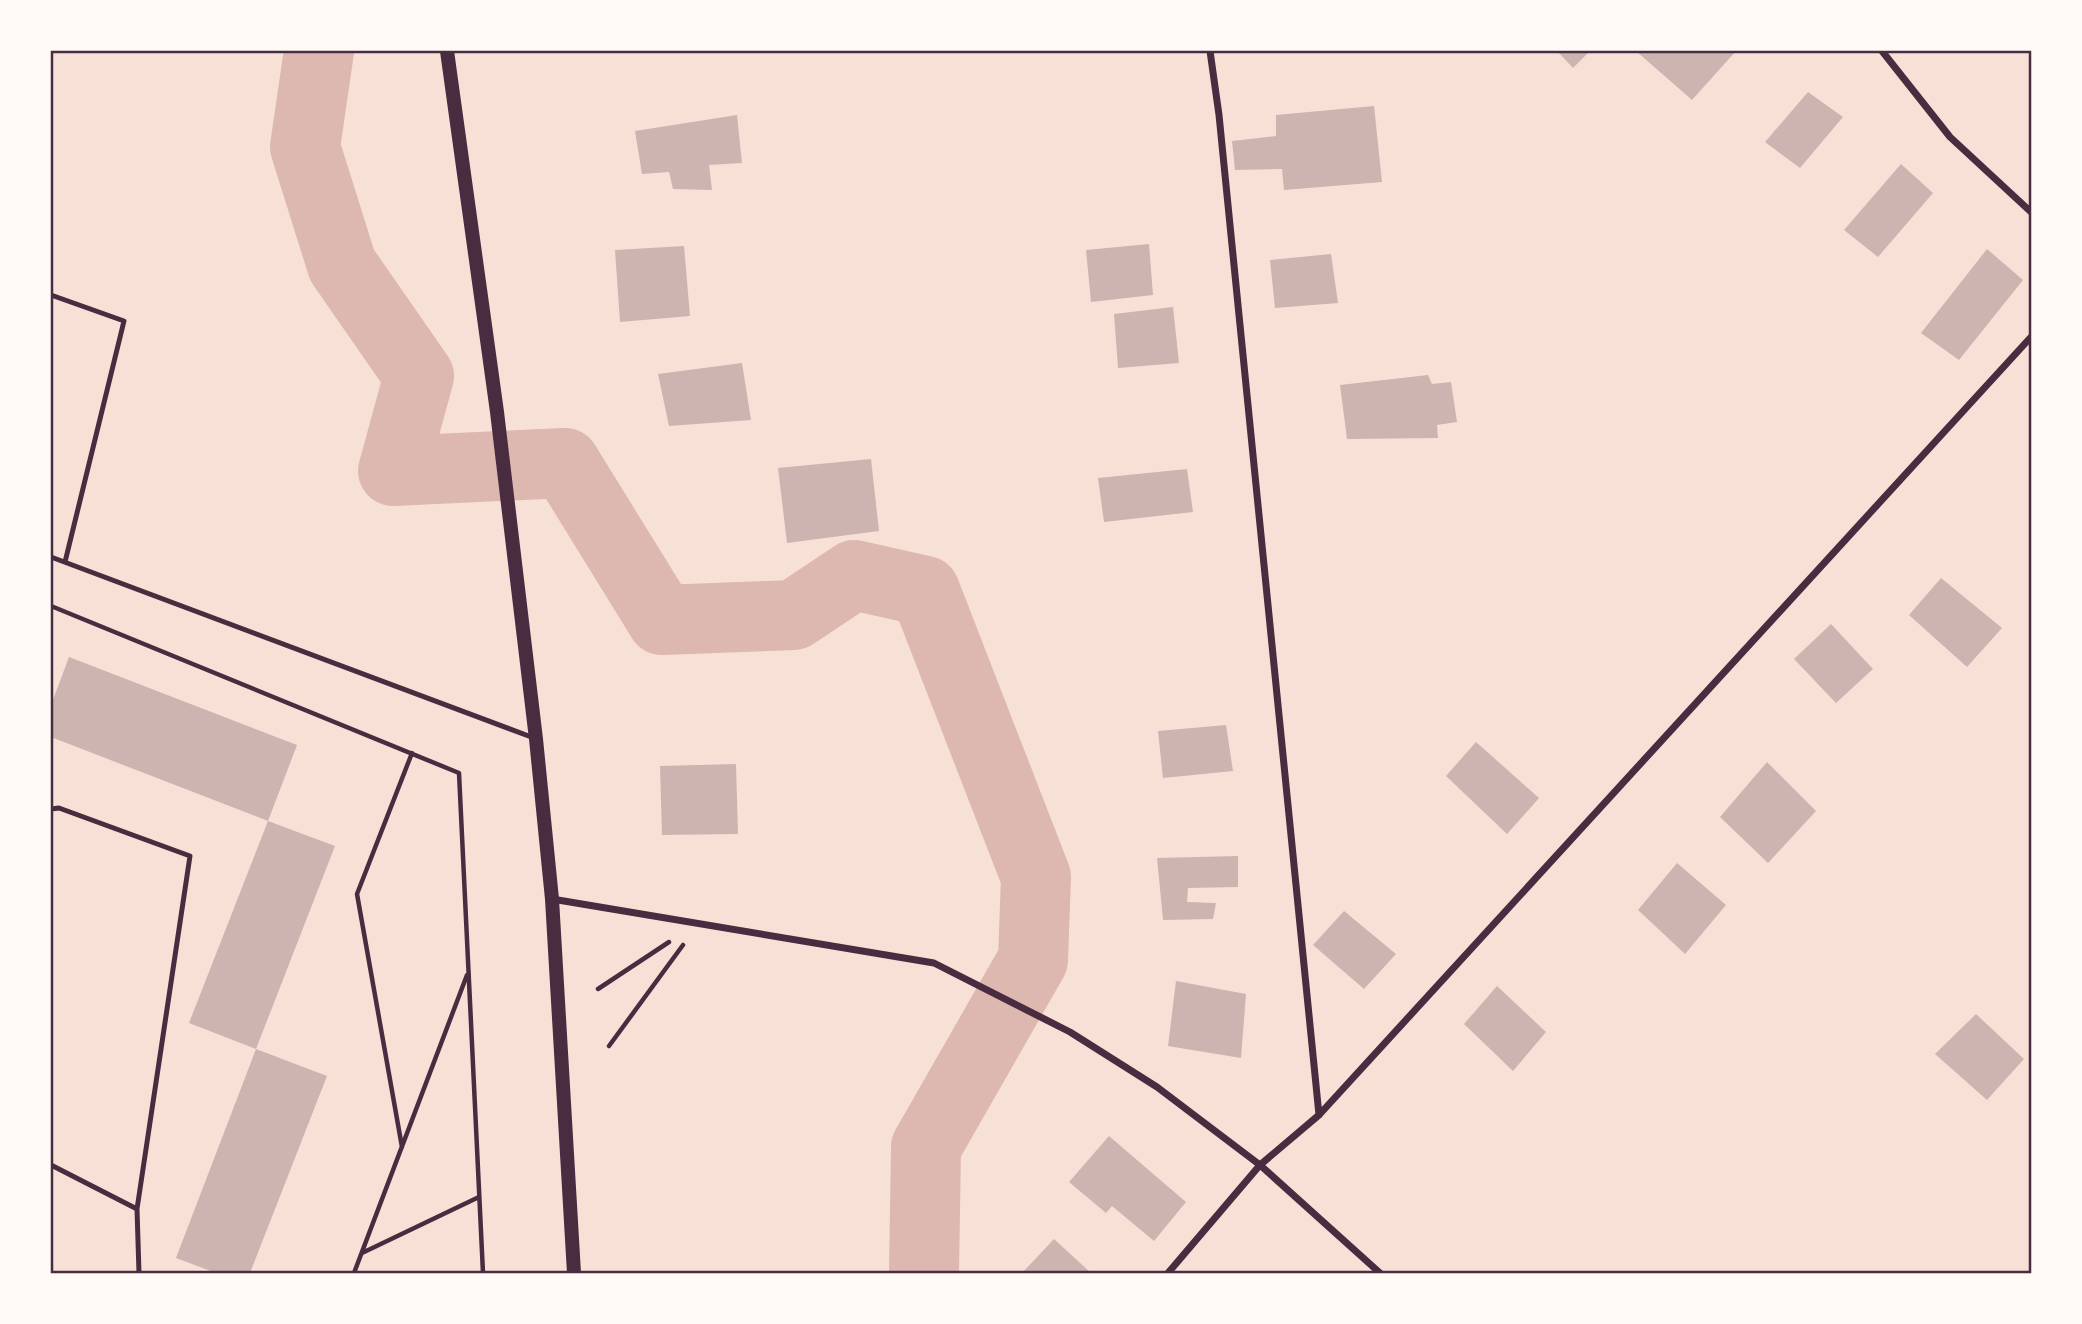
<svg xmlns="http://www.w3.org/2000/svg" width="2082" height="1324" viewBox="0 0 2082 1324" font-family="Montserrat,sans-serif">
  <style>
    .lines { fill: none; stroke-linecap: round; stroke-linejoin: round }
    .river { stroke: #dcb8b0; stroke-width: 70 }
    .building { fill: #ccb4b1 }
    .path { stroke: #4a2c40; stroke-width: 4.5 }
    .service { stroke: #4a2c40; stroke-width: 5 }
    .minor { stroke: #4a2c40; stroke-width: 7 }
    .secondary { stroke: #4a2c40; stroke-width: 14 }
    .neatline { fill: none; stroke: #4a2c40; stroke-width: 2.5 }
  </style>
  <rect width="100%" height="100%" fill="#f7e1d7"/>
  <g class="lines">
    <!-- river -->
    <path class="river" d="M319 51 305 147 342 265 419 376 393 471 565 463 662 620 794 615 854 575 925 591 1036 877 1033 960 926 1147 924 1273"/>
  </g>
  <!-- building -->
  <path class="building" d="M1557 51H1590L1573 68Z
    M1636 51H1736L1692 100Z
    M1808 92 1843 117 1800 168 1765 142Z
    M1374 106 1382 182 1284 190 1282 169 1235 170 1232 141 1276 136V115Z
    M737 115 742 163 709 165 712 190 673 189 669 172 642 174 635 131Z
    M1901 164 1933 193 1878 257 1844 230Z
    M1149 244 1153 295 1091 302 1086 250Z
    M684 246 690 316 620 322 615 250Z
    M1987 249 2023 280 1959 360 1921 333Z
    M1331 254 1338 303 1275 308 1270 260Z
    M1173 307 1179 363 1118 368 1114 314Z
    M742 363 751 420 669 426 658 374Z
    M1428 375 1432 384 1451 382 1457 422 1437 425 1438 438 1347 439 1340 385Z
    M871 459 879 531 787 543 778 468Z
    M1187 469 1193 512 1104 522 1098 478Z
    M1941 578 2002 628 1967 667 1909 615Z
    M1831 624 1873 669 1836 703 1794 659Z
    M69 657 297 745 268 821 51 737V705Z
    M1226 725 1233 771 1163 778 1158 731Z
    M1476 742 1539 798 1507 834 1446 776Z
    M1767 762 1816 811 1768 863 1720 817Z
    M736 764 738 834 662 835 660 766Z
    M268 821 335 846 256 1049 189 1023Z
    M1238 856V887L1188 888 1187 902 1216 903 1213 919 1163 920 1157 858Z
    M1677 863 1726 905 1685 954 1638 910Z
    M1344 911 1396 954 1364 989 1313 945Z
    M1176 981 1246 994 1241 1058 1168 1046Z
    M1497 986 1546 1032 1513 1071 1464 1024Z
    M1976 1014 2024 1059 1987 1100 1935 1054Z
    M256 1049 327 1076 250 1273H216L176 1258Z
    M1109 1136 1186 1202 1154 1241 1112 1206 1106 1213 1069 1182Z
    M1054 1239 1091 1273H1022Z"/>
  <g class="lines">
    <!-- path -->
    <path class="path" d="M51 606 459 773 483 1273
      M598 989 669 942
      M609 1046 683 945
      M402 1147 357 894 412 753
      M362 1253 479 1197
      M354 1273 467 975"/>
    <!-- service -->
    <path class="service" d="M51 295 124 321 65 562
      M51 557 534 738
      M51 809 59 808 190 856 137 1209 139 1273
      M51 1165 137 1209"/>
    <!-- minor -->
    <path class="minor" d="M1210 51 1219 115 1319 1115
      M1882 51 1950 137 2031 212
      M552 899 934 963 1070 1032 1157 1087 1260 1165 1380 1273
      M1168 1273 1260 1165 1319 1115 2031 337"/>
    <!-- secondary -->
    <path class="secondary" d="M447 51 497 412 536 739 552 899 574 1273"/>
  </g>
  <!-- border -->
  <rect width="2082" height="1324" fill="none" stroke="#fffaf5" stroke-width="105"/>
  <rect x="52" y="52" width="1978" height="1220" class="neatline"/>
</svg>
